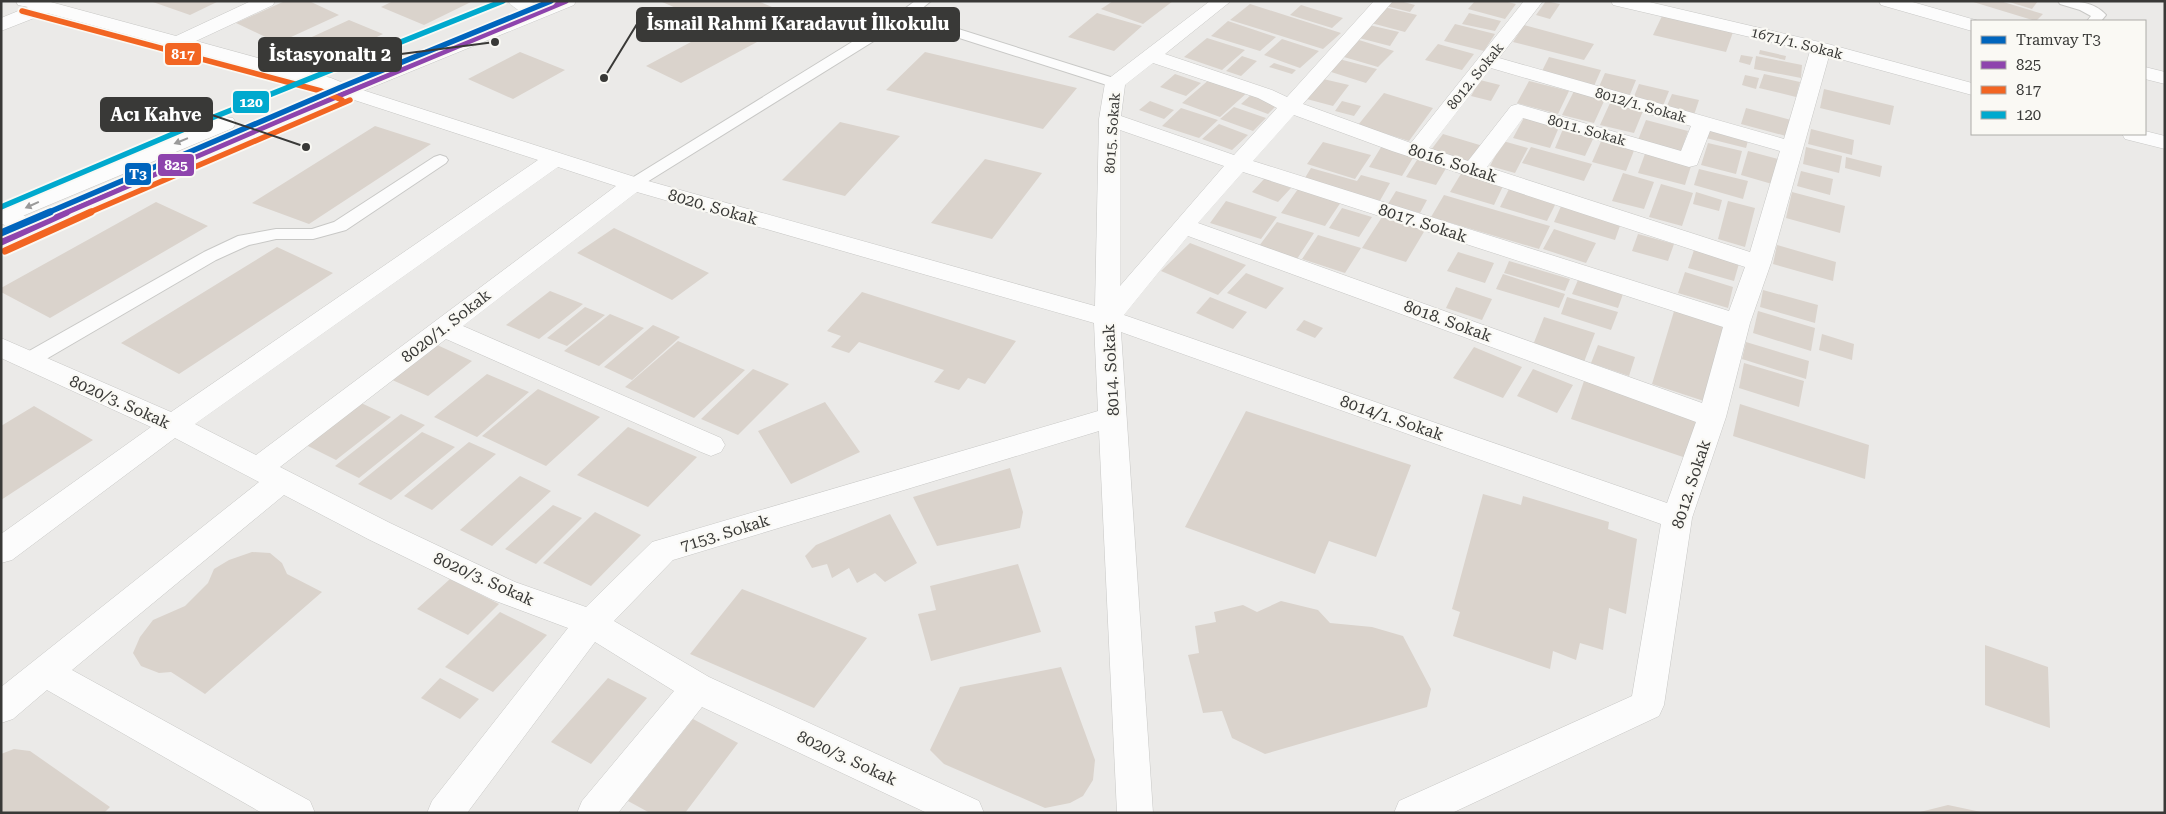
<svg xmlns="http://www.w3.org/2000/svg" width="2166" height="814" viewBox="0 0 2166 814" font-family="'Roboto Serif',serif">
  <style>
    .building { fill: #dad3cc }
    .lines { fill: none; stroke-linecap: round; stroke-linejoin: round }
    .service-casing { stroke: #c8c8c6; stroke-width: 2 }
    .minor-casing { stroke: #c8c8c6; stroke-width: 1 }
    .tertiary-casing { stroke: #c8c8c6; stroke-width: 1 }
    .service { fill: #fcfcfc; fill-rule: evenodd }
    .minor { fill: #fcfcfc; fill-rule: evenodd }
    .tertiary { fill: #fcfcfc; fill-rule: evenodd }
    .bus-1-far1-casing { stroke: #faf9f4; stroke-width: 9 }
    .bus-1-casing { stroke: #faf9f4; stroke-width: 11 }
    .bus-2-far1-casing { stroke: #faf9f4; stroke-width: 9 }
    .bus-2-casing { stroke: #faf9f4; stroke-width: 11 }
    .bus-3-casing { stroke: #faf9f4; stroke-width: 9 }
    .bus-1-far1 { stroke: #8e44ad; stroke-width: 5.5 }
    .bus-1 { stroke: #8e44ad; stroke-width: 7 }
    .bus-2-far1 { stroke: #f26522; stroke-width: 5.5 }
    .bus-2 { stroke: #f26522; stroke-width: 7 }
    .bus-3 { stroke: #00a9ce; stroke-width: 5.5 }
    .tram-1-far1-casing { stroke: #faf9f4; stroke-width: 9 }
    .tram-1-casing { stroke: #faf9f4; stroke-width: 11 }
    .tram-1-far1 { stroke: #0065bd; stroke-width: 5.5 }
    .tram-1 { stroke: #0065bd; stroke-width: 7 }
    .oneway { fill: #9a9a9a }
    .labels { text-anchor: middle; dominant-baseline: central; stroke-width: 4.5; stroke-linejoin: round; paint-order: stroke }
    .far-street-label { font-size: 14px; fill: #393937; stroke: #faf9f4 }
    .street-label { font-size: 16px; fill: #393937; stroke: #faf9f4 }
    .leader { fill: none; stroke: #393937; stroke-width: 2 }
    .callout-dot { fill: #393937; stroke: #faf9f4; stroke-width: 2 }
    .callout { fill: #393937; stroke: #393937; stroke-width: 2 }
    .callout-label { font-size: 18px; text-anchor: middle; font-weight: bold; fill: #fff }
    .line-badge { stroke: #faf9f4; stroke-width: 2 }
    .badge-label { font-size: 14px; text-anchor: middle; font-weight: bold; fill: #fff }
  </style>
  <rect width="100%" height="100%" fill="#ebeae8"/>
  <!-- building -->
  <path class="building" d="M150 1H219L190 15Z
    M285 1H309L339 15 278 43 236 23Z
    M393 1H473L424 25 381 7Z
    M660 1H758L800 19 681 83 646 66 719 27Z
    M1113 1H1173L1143 24 1101 9Z
    M1390 1H1400L1415 5 1410 12 1386 6Z
    M1475 1H1504L1516 4 1505 19 1468 9Z
    M1546 1 1560 4 1550 19 1536 15Z
    M1970 1H2000L2043 14 2036 21Z
    M2006 1H2038L2032 9Z
    M1250 4 1341 33 1323 49 1230 20Z
    M1301 5 1343 18 1332 28 1290 15Z
    M1384 7 1417 15 1405 32 1371 23Z
    M1097 13 1142 26 1114 51 1068 37Z
    M1469 13 1501 21 1495 31 1462 24Z
    M1662 16 1733 32 1726 52 1653 35Z
    M349 20 383 34 323 63 290 47Z
    M1228 21 1276 37 1260 51 1211 36Z
    M1455 24 1495 34 1484 51 1444 41Z
    M1369 25 1399 32 1390 46 1359 38Z
    M1524 25 1594 44 1584 60 1513 42Z
    M1207 38 1245 50 1222 70 1184 57Z
    M1282 39 1319 51 1300 68 1264 55Z
    M1359 40 1394 51 1378 67 1344 57Z
    M1438 44 1474 54 1462 70 1425 60Z
    M1760 50 1786 56 1785 60 1759 54Z
    M520 52 565 70 513 99 468 79Z
    M925 52 1077 88 1043 129 886 90Z
    M1741 55 1753 57 1750 65 1739 62Z
    M1242 56 1257 61 1241 76 1226 71Z
    M1756 56 1802 65 1801 78 1754 69Z
    M1549 57 1601 70 1594 86 1541 73Z
    M1339 59 1377 69 1366 83 1328 71Z
    M1274 63 1296 70 1292 74 1269 67Z
    M1605 73 1636 80 1629 97 1598 89Z
    M1175 74 1201 83 1186 96 1160 87Z
    M1764 74 1800 82 1796 97 1759 88Z
    M1745 75 1759 78 1756 89 1742 85Z
    M1211 78 1249 91 1220 117 1182 103Z
    M1319 78 1349 85 1333 106 1303 98Z
    M1480 80 1500 85 1491 101 1471 96Z
    M1529 81 1569 91 1558 114 1517 103Z
    M1639 84 1669 91 1663 106 1633 99Z
    M1824 89 1894 106 1890 125 1820 108Z
    M1574 91 1605 99 1594 123 1562 115Z
    M1384 93 1433 108 1409 141 1358 125Z
    M1252 94 1279 103 1268 114 1241 104Z
    M1672 94 1699 100 1694 115 1666 108Z
    M1150 101 1174 110 1164 119 1139 110Z
    M1342 101 1361 106 1354 116 1335 111Z
    M1610 103 1643 111 1634 133 1600 125Z
    M1234 107 1266 118 1253 131 1220 119Z
    M1181 108 1218 120 1199 138 1162 126Z
    M1746 108 1791 120 1786 136 1741 124Z
    M1525 116 1560 125 1550 148 1513 138Z
    M1646 120 1688 131 1681 151 1638 140Z
    M840 122 900 136 845 196 782 180Z
    M1219 124 1248 135 1232 150 1202 139Z
    M375 126 431 144 309 224 252 203Z
    M1710 127 1749 137 1746 148 1706 138Z
    M1563 129 1594 137 1585 156 1555 148Z
    M1811 129 1854 140 1852 155 1808 144Z
    M1443 134 1483 146 1472 162 1431 150Z
    M1602 139 1635 148 1626 171 1592 162Z
    M1503 141 1528 148 1515 173 1490 166Z
    M1323 142 1371 155 1355 179 1307 164Z
    M1708 143 1742 151 1736 174 1701 165Z
    M1383 144 1416 153 1402 176 1369 167Z
    M1531 147 1592 164 1584 181 1522 163Z
    M1806 147 1842 156 1839 173 1803 164Z
    M1646 151 1692 163 1685 185 1638 173Z
    M1748 151 1778 159 1772 184 1741 175Z
    M1419 157 1448 165 1436 185 1406 177Z
    M1846 157 1882 166 1880 177 1845 168Z
    M985 159 1042 173 992 239 931 223Z
    M1311 168 1357 181 1361 175 1390 183 1378 204 1303 181Z
    M1699 169 1748 181 1743 199 1694 185Z
    M1801 171 1833 179 1830 195 1797 186Z
    M1462 172 1504 184 1494 205 1450 192Z
    M1623 173 1654 182 1644 209 1612 201Z
    M1265 178 1291 188 1278 202 1252 192Z
    M1661 184 1693 193 1682 226 1649 217Z
    M1510 187 1557 201 1547 221 1500 207Z
    M1298 189 1341 202 1325 226 1281 213Z
    M1396 191 1427 200 1420 213 1388 204Z
    M1696 192 1722 200 1719 211 1693 204Z
    M1792 192 1845 206 1840 233 1786 218Z
    M1444 195 1550 226 1539 249 1431 217Z
    M1226 201 1277 217 1261 239 1210 223Z
    M1728 201 1755 208 1745 247 1718 239Z
    M156 202 208 226 50 318 1 292V288Z
    M1562 204 1622 220 1615 240 1554 222Z
    M1342 208 1372 217 1359 237 1329 228Z
    M1382 217 1425 230 1406 262 1362 248Z
    M1277 222 1314 233 1297 259 1259 246Z
    M614 228 709 273 672 300 577 253Z
    M1554 229 1596 243 1586 263 1543 249Z
    M1638 234 1674 244 1668 261 1632 251Z
    M1318 235 1361 248 1345 273 1302 259Z
    M1190 243 1246 265 1218 295 1161 271Z
    M1777 245 1836 262 1833 281 1773 264Z
    M277 247 333 273 179 374 121 343Z
    M1695 247 1740 260 1734 281 1688 268Z
    M1458 252 1494 263 1485 283 1447 271Z
    M1509 261 1570 279 1565 291 1504 273Z
    M1685 272 1733 287 1728 308 1678 293Z
    M1246 273 1284 288 1266 309 1227 293Z
    M1503 274 1565 294 1559 308 1496 289Z
    M1578 280 1623 294 1618 308 1572 294Z
    M1456 287 1492 299 1482 320 1446 308Z
    M1763 290 1818 305 1815 323 1760 307Z
    M550 291 583 304 539 339 506 325Z
    M862 292 1016 341 985 384 968 378 959 390 934 382 944 370 859 342 849 353 831 347 841 336 827 331Z
    M1210 297 1247 312 1233 329 1196 313Z
    M1567 297 1618 312 1611 330 1561 314Z
    M585 307 605 315 567 346 547 338Z
    M1675 308 1729 324 1710 403 1652 384Z
    M1758 311 1815 328 1811 351 1753 333Z
    M610 314 644 328 599 366 564 351Z
    M1544 317 1595 333 1584 362 1533 345Z
    M1304 320 1323 328 1315 338 1296 330Z
    M653 325 680 337 632 380 604 367Z
    M1822 334 1854 344 1852 360 1819 350Z
    M678 341 745 370 694 418 625 387Z
    M1746 342 1809 361 1806 379 1742 359Z
    M435 344 472 361 428 396 390 379Z
    M1598 345 1635 357 1629 376 1591 363Z
    M1474 347 1522 367 1503 398 1453 378Z
    M1744 363 1804 381 1799 407 1739 388Z
    M753 369 789 384 738 435 701 419Z
    M1533 369 1573 385 1557 413 1517 396Z
    M487 374 529 392 477 437 434 417Z
    M1584 381 1697 417 1686 458 1571 419Z
    M538 389 600 417 546 466 482 436Z
    M359 402 391 417 336 460 304 444Z
    M825 402 860 452 791 484 758 431Z
    M1740 404 1869 445 1865 479 1733 436Z
    M34 406 93 440 1 500V426Z
    M1246 411 1411 465 1376 557 1329 541 1315 574 1185 527Z
    M401 414 425 425 359 478 335 466Z
    M628 427 697 457 648 507 577 475Z
    M422 432 455 447 391 500 358 484Z
    M469 442 496 454 432 510 404 496Z
    M1010 468 1023 512 1020 528 937 546 913 497Z
    M520 476 551 491 492 546 460 530Z
    M1483 494 1521 505 1523 496 1609 522 1608 529 1637 539 1626 614 1609 608 1603 650 1580 643 1576 660 1553 651 1550 669 1453 636 1460 612 1452 609Z
    M553 505 582 518 536 564 505 549Z
    M595 512 641 535 591 586 543 563Z
    M890 514 917 563 885 582 875 573 857 583 849 568 832 578 827 564 812 568 805 556 816 545Z
    M252 552 270 553 282 563 287 574 322 592 205 694 171 672 159 673 141 666 133 653 140 637 153 620 185 606 208 583 214 569 229 560Z
    M1018 564 1041 632 931 661 918 614 936 610 930 586Z
    M450 579 499 604 468 635 417 609Z
    M742 589 867 638 814 708 690 654Z
    M1281 601 1318 610 1330 623 1372 627 1403 636 1431 689 1427 707 1265 754 1232 738 1222 711 1203 713 1188 655 1199 653 1195 626 1216 622 1214 612 1243 605 1257 612Z
    M500 612 547 635 493 692 445 667Z
    M1985 645 2048 667 2050 728 1985 705Z
    M1061 667 1095 760 1093 780 1083 796 1070 803 1045 808 944 764 930 750 960 687Z
    M440 678 479 699 460 719 421 698Z
    M608 678 647 698 591 764 551 742Z
    M693 719 738 743 685 813H650L628 801Z
    M14 749 30 751 110 807 104 813H1V754Z
    M1948 805 1981 812V813H1916Z"/>
  <g class="lines">
    <defs>
      <path id="service" d="M915 1H931L914 15 1120 80 1122 83 1120 86H1110L906 21 639 187H627L625 184 627 181 899 13Z
        M2058 1C2075 1 2094 1 2106 15L2101 21H2087L2091 16 2080 10 2060 4Z
        M440 155 446 157 448 160 446 163 346 230 313 239H276L249 245 216 260 36 365 29 367 22 365 19 360 22 355 204 252 238 236 276 229H312L334 222 434 157Z"/>
      <path id="minor" d="M16 1H47L176 36 251 1H275L273 5 196 41 331 78 353 87 641 179 1095 306 1099 119 1105 83 1108 79 1210 1H1231L1165 54 1272 90 1287 97 1374 1H1393L1303 104 1411 143 1524 1H1543L1499 58 1784 139 1810 51 1613 5 1611 1H1645L1828 44 1972 83V95L1829 56 1771 263 1750 323 1726 417 1692 518 1664 705 1659 716 1452 813H1394L1399 801 1632 696 1661 524 1121 332 1153 813H1117L1099 431 673 560 614 621 709 677 979 801 984 813H927L702 707 618 813H577L582 801 674 691 595 642 467 813H427L432 801 568 628 493 600 368 539 284 495 72 670 310 801 315 813H262L47 690 13 719 1 723V687L259 482 175 438 12 560 1 563V534L151 427 1 358V338L171 412 538 160 339 95 317 86 47 13 1 31V18L28 7 18 5ZM1153 63 1258 98 1277 108 1234 155 1121 116 1125 85ZM1491 68 1691 126 1681 151 1518 104 1511 106 1468 161 1429 148ZM1294 115 1392 151 1745 267 1729 311 1253 161ZM1523 118 1689 167 1697 165 1710 131 1780 151 1750 252 1487 167ZM1120 130 1224 166 1120 286ZM558 167 616 186 256 455 195 424ZM1243 172 1723 327 1702 403 1198 223ZM637 192 1094 323 1098 411 652 542 586 607 515 582 390 523 280 467 446 339 701 452 711 456 721 452 725 445 721 438 463 326ZM1188 236 1696 422 1667 503 1124 315Z
        M508 1C522 1 539 0 548 12L546 16C534 19 515 11 508 1Z
        M1879 1H1909L1979 21H1972V31L1881 5Z
        M2145 67 2165 72V84L2145 79Z
        M2145 131 2165 136V149L2125 139 2122 134H2145Z
        M1 206C14 209 32 218 40 229L36 234C22 238 13 230 1 223Z"/>
      <path id="tertiary" d="M550 1H576L574 5 353 95 1 249V233L339 87Z
        M225 117 233 118 236 123 233 128 1 225V209Z"/>
    </defs>
    <!-- service casing -->
    <use href="#service" class="service-casing"/>
    <!-- minor casing -->
    <use href="#minor" class="minor-casing"/>
    <!-- tertiary casing -->
    <use href="#tertiary" class="tertiary-casing"/>
    <!-- service -->
    <use href="#service" class="service"/>
    <!-- minor -->
    <use href="#minor" class="minor"/>
    <!-- tertiary -->
    <use href="#tertiary" class="tertiary"/>
    <defs>
      <path id="bus-1-far1" d="M65 213 283 119 566 1"/>
      <path id="bus-1" d="M1 242 67 212"/>
      <path id="bus-2-far1" d="M22 11 321 91 342 100
        M88 213 350 100"/>
      <path id="bus-2" d="M5 251 91 212"/>
      <path id="bus-3" d="M1 207 194 125 503 1"/>
    </defs>
    <!-- bus-1-far1 casing -->
    <use href="#bus-1-far1" class="bus-1-far1-casing"/>
    <!-- bus-1 casing -->
    <use href="#bus-1" class="bus-1-casing"/>
    <!-- bus-2-far1 casing -->
    <use href="#bus-2-far1" class="bus-2-far1-casing"/>
    <!-- bus-2 casing -->
    <use href="#bus-2" class="bus-2-casing"/>
    <!-- bus-3 casing -->
    <use href="#bus-3" class="bus-3-casing"/>
    <!-- bus-1-far1 -->
    <use href="#bus-1-far1" class="bus-1-far1"/>
    <!-- bus-1 -->
    <use href="#bus-1" class="bus-1"/>
    <!-- bus-2-far1 -->
    <use href="#bus-2-far1" class="bus-2-far1"/>
    <!-- bus-2 -->
    <use href="#bus-2" class="bus-2"/>
    <!-- bus-3 -->
    <use href="#bus-3" class="bus-3"/>
    <defs>
      <path id="tram-1-far1" d="M47 213 339 88 551 1"/>
      <path id="tram-1" d="M1 233 50 212"/>
    </defs>
    <!-- tram-1-far1 casing -->
    <use href="#tram-1-far1" class="tram-1-far1-casing"/>
    <!-- tram-1 casing -->
    <use href="#tram-1" class="tram-1-casing"/>
    <!-- tram-1-far1 -->
    <use href="#tram-1-far1" class="tram-1-far1"/>
    <!-- tram-1 -->
    <use href="#tram-1" class="tram-1"/>
  </g>
  <!-- one-way arrows -->
  <defs><path id="oneway-solid" d="M-6-.8H1V-3.2L6.5 0L1 3.2V.8H-6Z" transform="scale(1.25)"/></defs>
  <g class="oneway">
    <use href="#oneway-solid" transform="translate(181 141) rotate(158)"/>
    <use href="#oneway-solid" transform="translate(32 205) rotate(156)"/>
  </g>
  <g class="labels">
    <!-- far-street labels -->
    <g class="far-street-label">
      <text transform="translate(1797 43) rotate(14)">1671/1. Sokak</text>
      <text transform="translate(1475 76) rotate(-51)">8012. Sokak</text>
      <text transform="translate(1641 105) rotate(16)">8012/1. Sokak</text>
      <text transform="translate(1587 130) rotate(16)">8011. Sokak</text>
      <text transform="translate(1112 133) rotate(-86)">8015. Sokak</text>
    </g>
    <!-- street labels -->
    <g class="street-label">
      <text transform="translate(1453 163) rotate(18)">8016. Sokak</text>
      <text transform="translate(713 207) rotate(16)">8020. Sokak</text>
      <text transform="translate(1423 223) rotate(18)">8017. Sokak</text>
      <text transform="translate(1448 321) rotate(20)">8018. Sokak</text>
      <text transform="translate(446 326) rotate(-38)">8020/1. Sokak</text>
      <text transform="translate(1111 370) rotate(-93)">8014. Sokak</text>
      <text transform="translate(120 402) rotate(24)">8020/3. Sokak</text>
      <text transform="translate(1392 418) rotate(19)">8014/1. Sokak</text>
      <text transform="translate(1691 484) rotate(-72)">8012. Sokak</text>
      <text transform="translate(725 533) rotate(-17)">7153. Sokak</text>
      <text transform="translate(484 579) rotate(24)">8020/3. Sokak</text>
      <text transform="translate(847 758) rotate(25)">8020/3. Sokak</text>
    </g>
  </g>
  <!-- callouts -->
  <path class="leader" d="M604 78L637 24M495 42L401 54M306 147L212 115"/>
  <g class="callout-dot">
    <circle cx="604" cy="78" r="5"/>
    <circle cx="495" cy="42" r="5"/>
    <circle cx="306" cy="147" r="5"/>
  </g>
  <g class="callout">
    <rect x="637" y="8" width="322" height="33" rx="5"/>
    <rect x="259" y="38" width="142" height="33" rx="5"/>
    <rect x="101" y="98" width="111" height="33" rx="5"/>
  </g>
  <g class="callout-label">
    <text x="798" y="30">İsmail Rahmi Karadavut İlkokulu</text>
    <text x="330" y="61">İstasyonaltı 2</text>
    <text x="156" y="121">Acı Kahve</text>
  </g>
  <g class="line-badge">
    <rect x="164" y="42" width="38" height="24" rx="5" fill="#f26522"/>
    <rect x="232" y="90" width="38" height="24" rx="5" fill="#00a9ce"/>
    <rect x="157" y="153" width="38" height="24" rx="5" fill="#8e44ad"/>
    <rect x="124" y="162" width="28" height="24" rx="5" fill="#0065bd"/>
  </g>
  <g class="badge-label">
    <text x="183" y="59">817</text>
    <text x="251" y="107">120</text>
    <text x="176" y="170">825</text>
    <text x="138" y="179">T3</text>
  </g>
  <!-- border -->
  <rect width="2166" height="814" fill="none" stroke="#393937" stroke-width="5"/>
  <!-- legend -->
  <rect x="1971" y="20" width="175" height="115" fill="#faf9f4" stroke="#adaca8"/>
  <rect x="1981" y="36" width="25" height="8" fill="#0065bd" stroke="#adaca8"/>
  <text x="2016" y="45" font-size="15" fill="#393937">Tramvay T3</text>
  <rect x="1981" y="61" width="25" height="8" fill="#8e44ad" stroke="#adaca8"/>
  <text x="2016" y="70" font-size="15" fill="#393937">825</text>
  <rect x="1981" y="86" width="25" height="8" fill="#f26522" stroke="#adaca8"/>
  <text x="2016" y="95" font-size="15" fill="#393937">817</text>
  <rect x="1981" y="111" width="25" height="8" fill="#00a9ce" stroke="#adaca8"/>
  <text x="2016" y="120" font-size="15" fill="#393937">120</text>
</svg>
